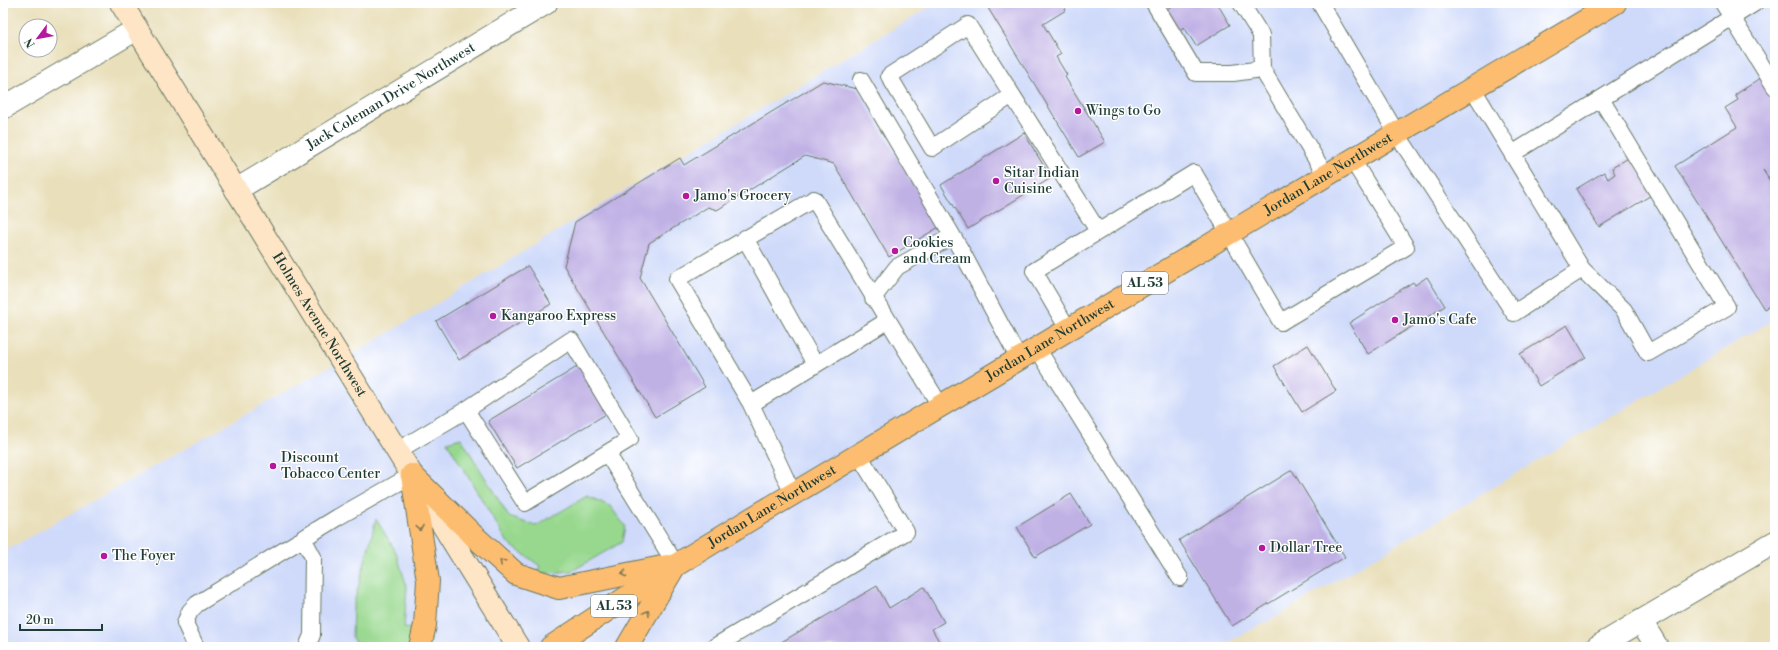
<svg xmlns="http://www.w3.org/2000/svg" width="1778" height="650" viewBox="0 0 1778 650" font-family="'Libre Bodoni',serif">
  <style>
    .built { fill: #cfdafa }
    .green { fill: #98d88e; stroke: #5c8a61 }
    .building { fill: #c0b1e5 }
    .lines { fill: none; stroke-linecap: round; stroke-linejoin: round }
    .lane-casing { stroke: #667663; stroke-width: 18 }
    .street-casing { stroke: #667663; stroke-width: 24 }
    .secondary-casing { stroke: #667663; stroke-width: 24 }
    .primary-casing { stroke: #667663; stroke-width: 24 }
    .lane { stroke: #fff; stroke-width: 16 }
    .street { stroke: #fff; stroke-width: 22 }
    .secondary { stroke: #fee5c5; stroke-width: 22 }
    .primary { stroke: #fcbd6f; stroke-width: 22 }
    .oneway { stroke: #82774f }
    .poi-dot { fill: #b5179e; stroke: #fff; stroke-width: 1.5 }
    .labels { text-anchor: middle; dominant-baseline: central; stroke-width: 3; stroke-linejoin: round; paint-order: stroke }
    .shield { fill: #fff; stroke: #627771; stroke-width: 1 }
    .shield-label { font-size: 13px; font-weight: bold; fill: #1f3d34 }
    .street-label { font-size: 14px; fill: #1f3d34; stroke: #fff }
    .poi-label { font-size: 14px; fill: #1f3d34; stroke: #fff; text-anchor: start }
  </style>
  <rect width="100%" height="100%" fill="#fff"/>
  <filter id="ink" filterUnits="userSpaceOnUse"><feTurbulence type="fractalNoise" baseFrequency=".025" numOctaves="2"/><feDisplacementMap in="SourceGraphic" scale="8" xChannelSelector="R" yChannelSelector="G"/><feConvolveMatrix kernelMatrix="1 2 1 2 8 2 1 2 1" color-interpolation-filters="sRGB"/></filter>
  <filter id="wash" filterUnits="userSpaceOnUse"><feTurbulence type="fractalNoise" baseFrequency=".012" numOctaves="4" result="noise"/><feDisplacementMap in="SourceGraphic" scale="16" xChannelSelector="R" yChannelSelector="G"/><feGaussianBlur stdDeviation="0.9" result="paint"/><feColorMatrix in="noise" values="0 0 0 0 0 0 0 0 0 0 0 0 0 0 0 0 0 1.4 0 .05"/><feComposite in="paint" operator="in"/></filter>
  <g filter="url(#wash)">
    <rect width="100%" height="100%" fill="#e9dfba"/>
    <!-- built -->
    <path class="built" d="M936 3H1775V319L1267 622 1218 647H3V552L373 342Z"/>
    <!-- green -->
    <path class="green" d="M461 438 509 517 536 526 587 496 610 506 625 526 622 542 572 571 537 574 540 566 508 543 447 442Z
      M376 519 396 552 407 587 404 628 417 629 409 647H358L352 637 353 607Z"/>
    <g id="blocks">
      <!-- building -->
      <path class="building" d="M985 3H1062L1066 10 1043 24 1061 54 1056 57 1067 75 1065 77 1105 142 1079 157Z
        M1170 3H1217L1230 25 1196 46 1184 27 1178 31 1165 10 1172 6Z
        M1764 76 1775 94V175L1769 178 1763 170 1775 189V303L1764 309 1675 166 1737 127 1725 108 1738 100 1735 95Z
        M823 81 857 89 939 227 889 257 834 164 805 156 717 210 708 207 649 243 640 278 705 387 655 417 564 266 575 222 680 158 684 165Z
        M1024 133 1051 178 968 229 941 185Z
        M1630 157 1653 194 1599 227 1576 189 1604 172 1608 179 1615 174 1612 168Z
        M528 266 551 304 459 360 436 321Z
        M1427 277 1445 306 1368 354 1349 323 1413 282 1415 285Z
        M1567 325 1586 357 1539 386 1520 354Z
        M1308 345 1336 391 1302 412 1274 366Z
        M582 364 611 411 517 468 488 421Z
        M1292 470 1345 557 1232 626 1179 540Z
        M1071 494 1090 524 1035 557 1017 527Z
        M877 586 889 608 924 587 944 622 932 629 940 643 933 647H773Z"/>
    </g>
  </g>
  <g filter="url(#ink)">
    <use href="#blocks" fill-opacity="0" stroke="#667663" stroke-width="1"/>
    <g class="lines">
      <defs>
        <path id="lane" d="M1154 3 1196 73H1233L1262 69
          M1241 3 1261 35 1262 69 1326 176
          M1320 3 1397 134 1514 313 1582 269 1473 89
          M1723 3 1775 87
          M861 80 962 252 1019 359
          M1012 95 932 148 889 76 968 25 1098 231
          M1512 154 1755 3
          M745 238 815 364
          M1582 269 1624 310 1648 353 1727 307 1601 99
          M873 298 897 267 952 236
          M1068 329 1034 271 1194 173 1281 322 1406 247 1353 161
          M1037 348 1180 578
          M751 404 887 321
          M466 410 571 340 630 439 607 453
          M397 451 466 410 525 503 607 453 676 565
          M793 494 751 404 677 279 814 199 941 407
          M303 538 313 557 312 635 307 647
          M196 647 185 623 190 611 197 604 338 517 412 475
          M714 647 906 532 859 455"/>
        <g id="street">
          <path d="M3 108 137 29"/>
          <path id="s1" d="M236 190 546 3"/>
          <path d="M1641 621 1657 647"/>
          <path d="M1597 647 1775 542"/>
        </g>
        <g id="secondary">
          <path id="s2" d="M121 3 518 647"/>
        </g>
        <g id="primary">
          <path d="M412 475 474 536 516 574 559 588 667 566"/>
          <path d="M412 475 428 581 425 625 420 647"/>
          <path id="s3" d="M551 647 676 565 751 519 1615 3"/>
          <path d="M627 647 673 569"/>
        </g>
      </defs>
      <!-- lane casing -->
      <use href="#lane" class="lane-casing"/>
      <!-- street casing -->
      <use href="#street" class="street-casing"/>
      <!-- secondary casing -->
      <use href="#secondary" class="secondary-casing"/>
      <!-- primary casing -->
      <use href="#primary" class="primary-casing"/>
      <!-- lane -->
      <use href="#lane" class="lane"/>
      <!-- street -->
      <use href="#street" class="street"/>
      <!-- secondary -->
      <use href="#secondary" class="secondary"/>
      <!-- primary -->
      <use href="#primary" class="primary"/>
    </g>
    <!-- one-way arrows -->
    <defs><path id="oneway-chevron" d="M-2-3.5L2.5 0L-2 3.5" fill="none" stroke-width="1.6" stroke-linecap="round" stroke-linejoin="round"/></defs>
    <g class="oneway">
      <use href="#oneway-chevron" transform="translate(420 528) rotate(81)"/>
      <use href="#oneway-chevron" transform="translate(502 562) rotate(-138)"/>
      <use href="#oneway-chevron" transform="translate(624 574) rotate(170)"/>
      <use href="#oneway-chevron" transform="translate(647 613) rotate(-59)"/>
    </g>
  </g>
  <!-- markers -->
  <g class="poi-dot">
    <circle cx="1078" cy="111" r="4"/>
    <circle cx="996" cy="181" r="4"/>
    <circle cx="686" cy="196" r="4"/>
    <circle cx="895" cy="251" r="4"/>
    <circle cx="493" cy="316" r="4"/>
    <circle cx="1395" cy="320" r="4"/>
    <circle cx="273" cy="466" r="4"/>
    <circle cx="1262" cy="548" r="4"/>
    <circle cx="104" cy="556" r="4"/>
  </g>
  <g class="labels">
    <!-- shield labels -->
    <g class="shield">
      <rect x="1122" y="272" width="46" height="22" rx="3"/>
      <rect x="591" y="595" width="46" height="22" rx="3"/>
    </g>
    <g class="shield-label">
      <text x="1145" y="283">AL 53</text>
      <text x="614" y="606">AL 53</text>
    </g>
    <!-- street labels -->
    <g class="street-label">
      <text stroke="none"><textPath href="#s1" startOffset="181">Jack Coleman Drive Northwest</textPath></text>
      <text stroke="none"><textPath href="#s3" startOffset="910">Jordan Lane Northwest</textPath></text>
      <text stroke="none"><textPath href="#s2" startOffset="378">Holmes Avenue Northwest</textPath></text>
      <text stroke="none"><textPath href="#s3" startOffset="586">Jordan Lane Northwest</textPath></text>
      <text stroke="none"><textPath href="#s3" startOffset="262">Jordan Lane Northwest</textPath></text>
    </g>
    <!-- poi labels -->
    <g class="poi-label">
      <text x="1086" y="111">Wings to Go</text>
      <text x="1004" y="173">Sitar Indian<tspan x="1004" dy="16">Cuisine</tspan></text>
      <text x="694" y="196">Jamo's Grocery</text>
      <text x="903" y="243">Cookies<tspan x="903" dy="16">and Cream</tspan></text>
      <text x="501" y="316">Kangaroo Express</text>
      <text x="1403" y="320">Jamo's Cafe</text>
      <text x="281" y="458">Discount<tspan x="281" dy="16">Tobacco Center</tspan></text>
      <text x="1270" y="548">Dollar Tree</text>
      <text x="112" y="556">The Foyer</text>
    </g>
  </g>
  <!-- margin -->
  <rect width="1778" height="650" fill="none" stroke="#fff" stroke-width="16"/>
  <!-- north arrow -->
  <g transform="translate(38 38) rotate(238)"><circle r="19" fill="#ffffff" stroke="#a5b1ae"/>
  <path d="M0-3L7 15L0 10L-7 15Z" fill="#b5179e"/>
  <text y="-6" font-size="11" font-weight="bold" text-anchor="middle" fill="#1f3d34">N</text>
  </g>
  <!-- scale -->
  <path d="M20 624v6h82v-6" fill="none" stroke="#1f3d34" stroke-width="2"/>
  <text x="26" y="624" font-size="12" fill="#1f3d34" stroke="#ffffff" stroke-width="3" paint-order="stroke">20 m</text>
</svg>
